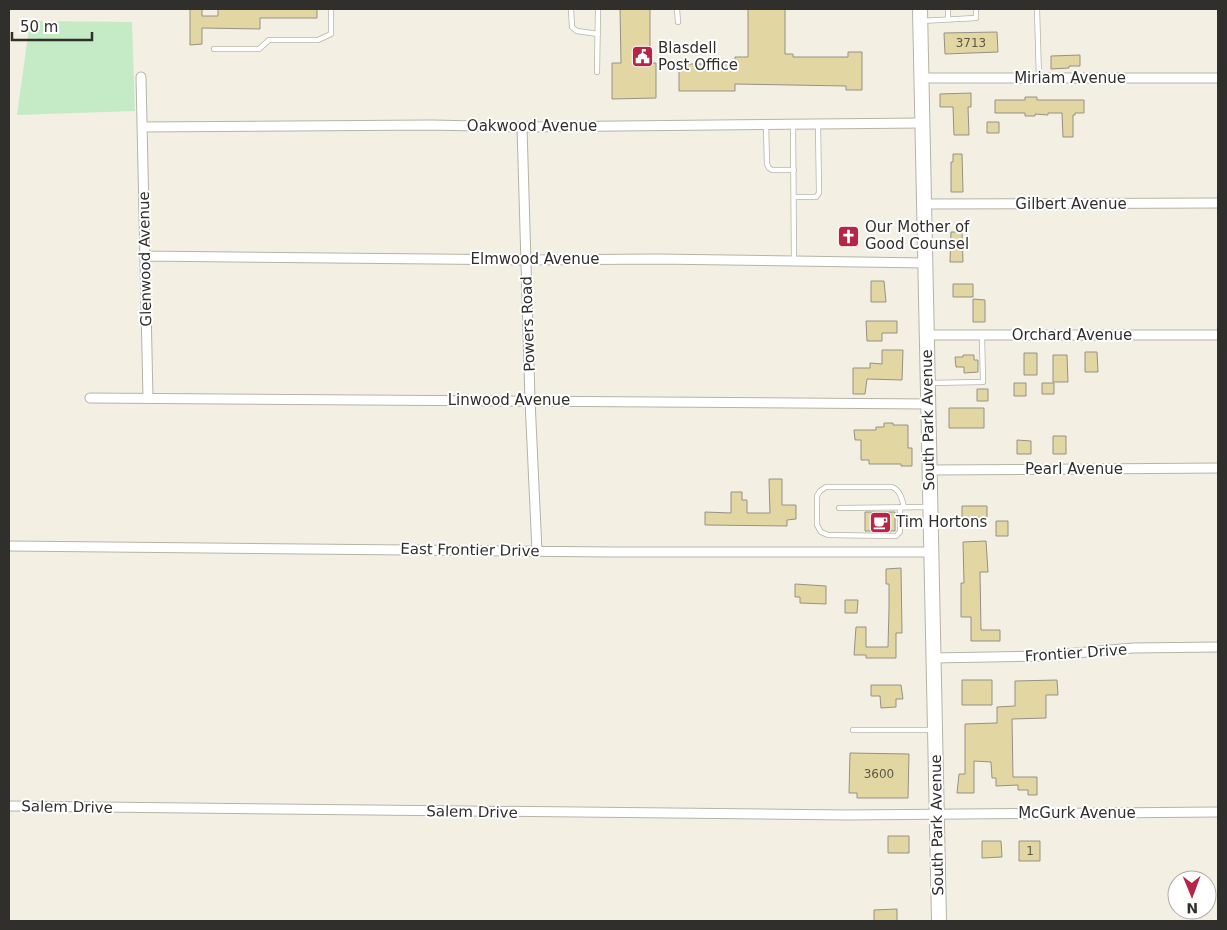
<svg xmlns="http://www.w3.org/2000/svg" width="1227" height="930" viewBox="0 0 1227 930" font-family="'DejaVu Sans',sans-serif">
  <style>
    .green { fill: #c5ebc6 }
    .building { fill: #e2d6a2; stroke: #949286 }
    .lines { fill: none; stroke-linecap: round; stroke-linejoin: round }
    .lane-casing { stroke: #b6b3a7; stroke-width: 6 }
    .street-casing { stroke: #b6b3a7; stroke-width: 11 }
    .primary-casing { stroke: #b6b3a7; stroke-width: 16 }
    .lane { stroke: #fff; stroke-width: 4.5 }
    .street { stroke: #fff; stroke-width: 9 }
    .primary { stroke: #fff; stroke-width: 14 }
    .labels { text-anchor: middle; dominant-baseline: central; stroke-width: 4; stroke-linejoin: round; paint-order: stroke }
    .number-label { font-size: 12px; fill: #5d5949 }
    .poi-label { font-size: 15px; fill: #312f2b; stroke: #fff; text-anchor: start }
    .street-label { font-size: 15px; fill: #312f2b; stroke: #fff }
  </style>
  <rect width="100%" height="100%" fill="#f3f0e3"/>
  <!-- green -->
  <path class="green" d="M30 21 132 22 135 111 17 115Z"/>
  <!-- building -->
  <path class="building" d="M190 9H202V16H218V9H317V18H260V29L202 28V44L190 45Z
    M620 9H650V63H656V98L612 99V63H621Z
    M748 9H785V54H793V57H848V52H862V90H846V86L735 84V91H679V64H735V57H748Z
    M997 32 998 52 945 54 944 33Z
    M1080 55V66H1069V68L1051 69V56Z
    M971 93V107H968L969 135H954L953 107H940V94Z
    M1025 97H1037V100H1084V113H1075V115H1073V137H1063L1062 113H1048V115L1035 114V116H1025V113H995V100H1025Z
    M987 122H999V133H987Z
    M953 154H962L963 192H951V162H953Z
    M951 232H962L963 262H950Z
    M871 281H884L886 302H871Z
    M953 284H973V297H953Z
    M973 299 985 300V322H973Z
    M866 321H897V333H882V341H867Z
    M882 350H903L902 380 867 379 865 394H853V368H870V363L882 364Z
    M1085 352H1097L1098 372H1085Z
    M1024 353H1037V375H1024Z
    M963 355H974V360H978V372L964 373V367H956L955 357H963Z
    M1053 355H1067L1068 382H1053Z
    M1014 383H1026V396H1014Z
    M1042 383H1054V394H1042Z
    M977 389H988V401H977Z
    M949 408H984V428H949Z
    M884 423H893V425H908V448H912V466H901V464H869V460H861V440H855L854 430H876V427H884Z
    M1053 436H1066V454H1053Z
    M1017 440 1031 441V454H1017Z
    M769 479H782V505H796V519L787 520V526L705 525V512L731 513V492H742V500H747V513H770Z
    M962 506H987V517L962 518Z
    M865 512H895V531H865Z
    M996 521H1008V536H996Z
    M986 541 988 572H980L981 630H1000V641H971V617H961V583H964L963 542Z
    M901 568 902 633H896V658H866V655H854L856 627H866V647H888L889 608V584H886V569Z
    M795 584 826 586V604L800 603V597H795Z
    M845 600H858L857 613H845Z
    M962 680H992V705H962Z
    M1057 680 1058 695H1046V718L1012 719 1013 777H1037V795H1028V790H1018V785L996 786V778H992L991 762 974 761V793H957L959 774H965V724L997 723V707L1015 706V681Z
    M871 685H901L903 699H896V707L881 708 880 696H871Z
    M850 753 909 754 908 798H857V793H849Z
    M888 836H909V853H888Z
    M982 841H1001L1002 857 982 858Z
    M1019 841H1040V861H1019Z
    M897 909V921H874V910Z"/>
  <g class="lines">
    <defs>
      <path id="lane" d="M571 9 572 27 577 31 598 34
        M677 9 678 22
        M948 9V19
        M1037 9 1039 78
        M921 21 976 18V9
        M214 49H259L269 40H318L331 34V9
        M597 72 598 9
        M766 124 767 164 769 168 772 170H794
        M793 124 794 262
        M794 197H816L819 193 818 123
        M929 383 983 382 982 336
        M900 507V532L896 536 828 535 821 532 817 525V496L820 491 826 487H892C900 490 902 499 904 507
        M839 508 929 507
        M853 730H933"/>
      <path id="street" d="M141 77 148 398
        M922 78H1218
        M142 127 432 125 522 127 922 123
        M522 127 530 400 537 551
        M924 204 1218 203
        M145 256 526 260 657 259 925 263
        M927 335H1218
        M90 398 928 404
        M929 470 1218 468
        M9 546 610 552H931
        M933 658 1042 656 1133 648 1218 647
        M9 806 847 815 1218 812"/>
      <path id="primary" d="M920 9 939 921"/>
    </defs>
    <!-- lane casing -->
    <use href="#lane" class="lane-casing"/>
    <!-- street casing -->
    <use href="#street" class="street-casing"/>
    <!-- primary casing -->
    <use href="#primary" class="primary-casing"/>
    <!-- lane -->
    <use href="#lane" class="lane"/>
    <!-- street -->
    <use href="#street" class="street"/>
    <!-- primary -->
    <use href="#primary" class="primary"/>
  </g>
  <!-- icons -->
  <defs>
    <symbol id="civic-square" viewBox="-11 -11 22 22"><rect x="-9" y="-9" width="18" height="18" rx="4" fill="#b62546" stroke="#fff"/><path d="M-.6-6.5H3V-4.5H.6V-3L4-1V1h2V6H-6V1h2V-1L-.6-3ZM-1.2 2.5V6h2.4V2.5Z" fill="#fff"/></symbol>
    <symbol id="church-square" viewBox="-11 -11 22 22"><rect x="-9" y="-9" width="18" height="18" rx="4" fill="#b62546" stroke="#fff"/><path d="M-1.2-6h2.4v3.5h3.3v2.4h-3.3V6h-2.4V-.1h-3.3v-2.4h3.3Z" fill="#fff"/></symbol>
    <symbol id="cafe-square" viewBox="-11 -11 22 22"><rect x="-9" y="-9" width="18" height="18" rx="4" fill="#b62546" stroke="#fff"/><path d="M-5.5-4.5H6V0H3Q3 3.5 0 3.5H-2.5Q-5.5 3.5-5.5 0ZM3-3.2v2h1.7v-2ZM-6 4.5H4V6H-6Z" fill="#fff"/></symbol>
  </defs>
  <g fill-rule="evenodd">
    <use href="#civic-square" x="630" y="44" width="25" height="25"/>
    <use href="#church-square" x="836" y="224" width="25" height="25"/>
    <use href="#cafe-square" x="868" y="510" width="25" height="25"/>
  </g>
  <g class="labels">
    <!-- number labels -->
    <g class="number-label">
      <text x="971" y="43">3713</text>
      <text x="879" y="774">3600</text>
      <text x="1030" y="851">1</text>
    </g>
    <!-- poi labels -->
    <g class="poi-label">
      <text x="658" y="48">Blasdell<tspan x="658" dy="17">Post Office</tspan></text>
      <text x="865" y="227">Our Mother of<tspan x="865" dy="17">Good Counsel</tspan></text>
      <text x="896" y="522">Tim Hortons</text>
    </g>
    <!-- street labels -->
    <g class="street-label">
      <text x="1070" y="78">Miriam Avenue</text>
      <text x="532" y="126">Oakwood Avenue</text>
      <text x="1071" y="204">Gilbert Avenue</text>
      <text transform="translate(145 259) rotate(-91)">Glenwood Avenue</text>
      <text x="535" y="259">Elmwood Avenue</text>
      <text transform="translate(528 324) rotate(-92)">Powers Road</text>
      <text x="1072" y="335">Orchard Avenue</text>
      <text x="509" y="400">Linwood Avenue</text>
      <text transform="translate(928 420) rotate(-91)">South Park Avenue</text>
      <text x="1074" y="469">Pearl Avenue</text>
      <text transform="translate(470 550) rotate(1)">East Frontier Drive</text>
      <text transform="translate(1076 653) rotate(-4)">Frontier Drive</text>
      <text transform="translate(67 807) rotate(1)">Salem Drive</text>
      <text transform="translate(472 812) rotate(1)">Salem Drive</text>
      <text x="1077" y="813">McGurk Avenue</text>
      <text transform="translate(937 825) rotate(-91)">South Park Avenue</text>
    </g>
  </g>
  <!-- border -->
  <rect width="1227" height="930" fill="none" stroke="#312f2b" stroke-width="20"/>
  <!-- north arrow -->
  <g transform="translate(1192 895) rotate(179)"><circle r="24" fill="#ffffff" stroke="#adacaa"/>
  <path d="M0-4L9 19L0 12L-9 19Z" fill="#b62546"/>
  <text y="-8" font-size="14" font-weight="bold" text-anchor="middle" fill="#312f2b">N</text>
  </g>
  <!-- scale -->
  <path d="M12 32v8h80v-8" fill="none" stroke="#312f2b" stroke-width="2.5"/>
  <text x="20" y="32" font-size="15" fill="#312f2b" stroke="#ffffff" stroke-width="4" paint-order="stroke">50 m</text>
</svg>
